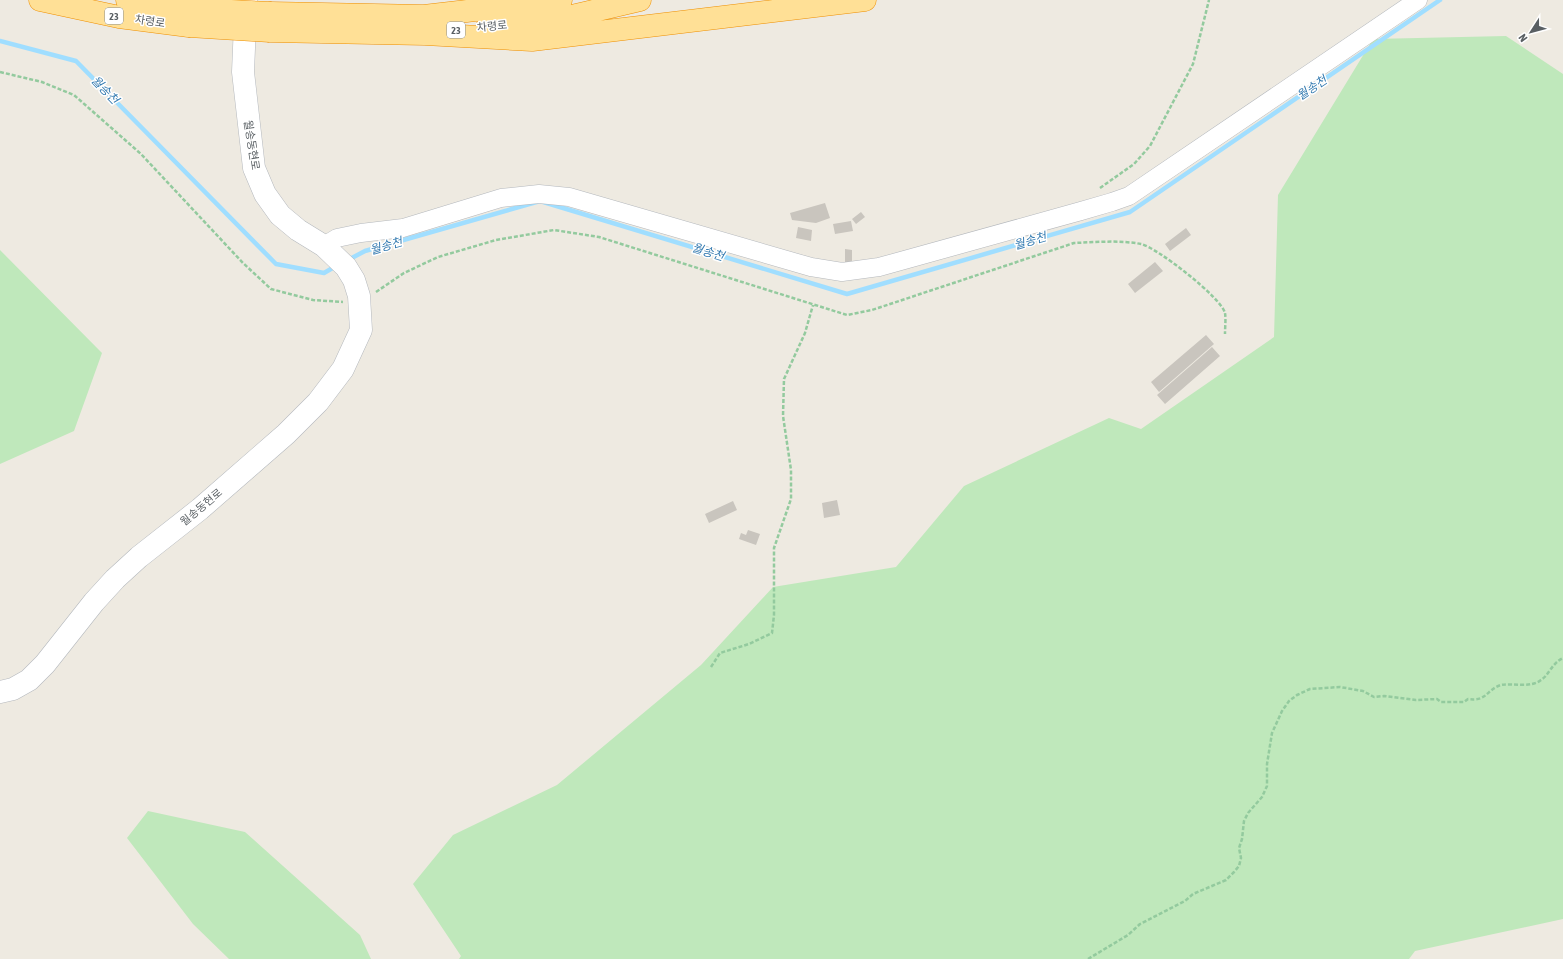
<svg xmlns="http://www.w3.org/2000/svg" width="1563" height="959" viewBox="0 0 1563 959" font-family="'Asap Condensed','Noto Sans KR',sans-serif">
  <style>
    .green { fill: #bfe8bb }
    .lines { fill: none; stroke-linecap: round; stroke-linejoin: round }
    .stream { stroke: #a0deff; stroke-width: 4.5 }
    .building { fill: #c9c5be }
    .minor-casing { stroke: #b4b8bd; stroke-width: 19 }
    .tertiary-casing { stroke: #b4b8bd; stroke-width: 23 }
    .trunk-casing { stroke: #ef8f00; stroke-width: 23 }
    .path { stroke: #93ca9e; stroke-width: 2.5; stroke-dasharray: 4 2; stroke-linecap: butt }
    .minor { stroke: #fff; stroke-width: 18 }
    .tertiary { stroke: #fff; stroke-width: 22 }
    .trunk { stroke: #ffe096; stroke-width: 22 }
    .trunk-bridge-casing { stroke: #ef8f00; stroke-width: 23; stroke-linecap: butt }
    .trunk-bridge { stroke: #ffe096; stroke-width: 22 }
    .labels { text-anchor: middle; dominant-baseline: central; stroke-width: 3; stroke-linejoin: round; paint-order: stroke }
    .shield { fill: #fff; stroke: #8b8f92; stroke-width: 1 }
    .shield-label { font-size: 10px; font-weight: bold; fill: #595f63 }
    .street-label { font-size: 11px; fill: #595f63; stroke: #fff }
    .water-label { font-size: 12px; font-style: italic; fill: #337ab0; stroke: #fff }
  </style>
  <rect width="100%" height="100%" fill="#eeeae1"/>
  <!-- green -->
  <path class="green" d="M1506 36 1563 74V919L1415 951 1409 959H459L461 956 413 884 453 835 557 785 701 665 773 587 896 567 964 486 1109 418 1141 429 1274 337 1278 195 1373 39Z
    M0 250 102 353 74 431 0 464Z
    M148 811 245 832 360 935 371 959H229L193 924 127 838Z"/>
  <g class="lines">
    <!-- stream -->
    <path class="stream" d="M0 41 76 61 276 264 324 273 336 266
      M348 260 365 251 540 201 847 294 1130 212 1440 0"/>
  </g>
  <!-- building -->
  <path class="building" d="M825 203 830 218 816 223 792 220 790 213Z
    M861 212 865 217 856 224 852 219Z
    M851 221 853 231 835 234 833 224Z
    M798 227 812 230 811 241 796 238Z
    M1186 228 1191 235 1170 251 1165 244Z
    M845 249 852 250V265L845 264Z
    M1155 262 1163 271 1135 293 1128 284Z
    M1206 335 1214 344 1159 392 1151 382Z
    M1212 347 1220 356 1165 404 1157 395Z
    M837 500 840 515 824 518 822 503Z
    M733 501 737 510 709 523 705 514Z
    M748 530 760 534 756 545 739 539 741 533 746 535Z"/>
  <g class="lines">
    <defs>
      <path id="minor" d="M324 246 337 238 361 233 403 228 501 198 539 194 569 197 811 267 842 272 879 267 1081 211 1112 202 1129 196 1418 0"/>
      <path id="tertiary" d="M0 692 13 689 29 680 45 664 94 602 115 579 139 557 200 509 286 434 318 402 343 369 361 330 359 296 354 280 346 267 324 246 298 230 280 215 265 194 254 168 243 72 246 0"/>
      <path id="trunk" d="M40 0 119 17 189 26
        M127 0 191 9
        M271 13 424 16 561 0
        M487 27 555 20 640 0
        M270 31 425 34 439 32
        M425 34 532 40 865 0"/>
    </defs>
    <!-- minor casing -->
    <use href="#minor" class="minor-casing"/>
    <!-- tertiary casing -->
    <use href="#tertiary" class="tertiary-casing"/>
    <!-- trunk casing -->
    <use href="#trunk" class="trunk-casing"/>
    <!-- path -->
    <path class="path" d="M0 72 42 82 74 95 141 154 243 263 271 289 313 300 343 302
      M1100 188 1134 164 1150 146 1193 64 1209 0
      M376 292 404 273 438 257 496 240 554 230 599 237 847 315 872 310 1074 243C1096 242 1120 240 1141 244 1156 247 1221 297 1225 313 1226 319 1225 327 1225 334
      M711 667 720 653 749 644 772 633 774 615V548L791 499V470L783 416 784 379 805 333 813 305
      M1088 959 1128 935 1140 924 1185 901 1193 894 1226 880 1234 872 1239 866 1241 858 1239 848 1242 839 1244 821 1248 813 1262 797 1267 786V764L1272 733 1282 711 1289 701 1297 695 1310 689 1340 687 1363 691 1374 697 1384 696 1416 700 1437 699 1441 702H1464L1468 699C1487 702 1487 689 1501 685 1513 683 1531 688 1541 680 1549 675 1552 663 1563 658"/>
    <!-- minor -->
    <use href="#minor" class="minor"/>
    <!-- tertiary -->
    <use href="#tertiary" class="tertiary"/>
    <!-- trunk -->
    <use href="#trunk" class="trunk"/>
    <defs>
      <path id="trunk-bridge" d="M191 9 271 13
        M189 26 270 31"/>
    </defs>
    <!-- trunk-bridge casing -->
    <use href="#trunk-bridge" class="trunk-bridge-casing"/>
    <!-- trunk-bridge -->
    <use href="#trunk-bridge" class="trunk-bridge"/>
  </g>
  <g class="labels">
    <!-- shield labels -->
    <g class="shield">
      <rect x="105" y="8" width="18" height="16" rx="3"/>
      <rect x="447" y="22" width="18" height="16" rx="3"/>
    </g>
    <g class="shield-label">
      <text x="114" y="16">23</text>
      <text x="456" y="30">23</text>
    </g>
    <!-- street labels -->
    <g class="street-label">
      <text transform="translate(150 21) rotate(8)">차령로</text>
      <text transform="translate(492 26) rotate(-6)">차령로</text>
      <text transform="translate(252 145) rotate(81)">월송동현로</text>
      <text transform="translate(201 507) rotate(-40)">월송동현로</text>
    </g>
    <!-- water labels -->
    <g class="water-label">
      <text transform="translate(1312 88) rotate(-34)">월송천</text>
      <text transform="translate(105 90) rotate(46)">월송천</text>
      <text transform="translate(1030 241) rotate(-16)">월송천</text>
      <text transform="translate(386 246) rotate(-16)">월송천</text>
      <text transform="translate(708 252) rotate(17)">월송천</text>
    </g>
  </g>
  <!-- north arrow -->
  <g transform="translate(1531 32) rotate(234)" stroke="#ffffff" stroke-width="3" paint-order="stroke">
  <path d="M0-3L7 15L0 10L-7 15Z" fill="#595f63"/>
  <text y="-6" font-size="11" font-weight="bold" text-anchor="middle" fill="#595f63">N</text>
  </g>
</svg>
